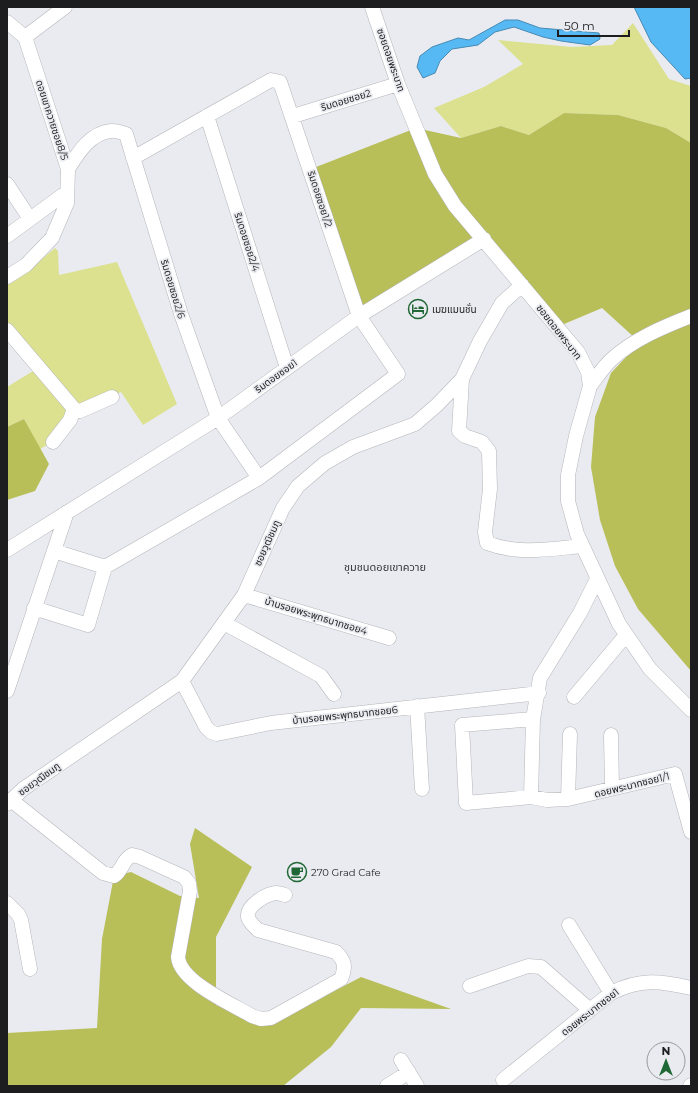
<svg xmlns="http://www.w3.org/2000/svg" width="698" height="1093" viewBox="0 0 698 1093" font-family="Montserrat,'Noto Sans Thai',sans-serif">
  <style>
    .green { fill: #dbe18f }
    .forest { fill: #b8be58 }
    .water { fill: #57b9f4; stroke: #468ab4 }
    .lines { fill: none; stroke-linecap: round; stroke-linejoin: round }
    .minor-casing { stroke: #b4b5ba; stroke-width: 15 }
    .minor { stroke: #fff; stroke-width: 14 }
    .labels { text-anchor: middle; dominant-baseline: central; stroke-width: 3.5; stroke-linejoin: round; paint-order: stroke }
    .street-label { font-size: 10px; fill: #1d1d1f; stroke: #eaebf0 }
    .poi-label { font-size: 10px; fill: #1d1d1f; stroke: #eaebf0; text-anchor: start }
    .neighbourhood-label { font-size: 11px; fill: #36373a; stroke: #eaebf0 }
  </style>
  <rect width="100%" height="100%" fill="#eaebf0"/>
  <!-- green -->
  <path class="green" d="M633 23 669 79 691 86V143L666 128 618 115 564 113 529 135 501 126 461 138 434 108 484 87 523 64 498 40 572 47 612 45Z
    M55 248 58 251 59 275 117 262 177 404 143 425 121 392 80 409 7 324V285L28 271Z
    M38 368 74 409 53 442 40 449 24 419 7 427V387Z"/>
  <!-- forest -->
  <path class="forest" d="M564 113 618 115 666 128 691 143V671L638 609 615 566 600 520 591 467 595 417 611 373 647 335 635 338 602 308 557 327 483 240 359 316 311 169 416 128 461 138 501 126 529 135Z
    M24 419 49 464 35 491 7 500V427Z
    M195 828 252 867 216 937V1005L264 1025 289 1015 361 977 451 1009 361 1008 331 1047 283 1086H7V1033L97 1028 102 939 114 876 131 872 180 896 199 898 190 844Z"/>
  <!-- water -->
  <path class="water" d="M634 7H691V78L685 79 651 42Z
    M505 20H518L540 28 599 33 600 39 590 45 561 41 543 37 514 27 495 32 478 45 452 49 440 61 435 73 423 78 417 67 420 56 432 47 458 38 469 40Z"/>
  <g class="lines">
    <defs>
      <path id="minor" d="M372 7 398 84 435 174 455 206 578 352 588 372 590 386 576 436 568 475V501L577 534 619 624 650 669 691 710
        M7 22 25 37
        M25 37 65 7
        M207 116 287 368
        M293 116 398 84
        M68 169C78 153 90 133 111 131 115 130 122 133 126 134L181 314 218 418 259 478
        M7 184 30 219
        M7 236 67 192
        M7 277 26 265 52 238 67 203 68 169 25 37
        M7 330 76 411H80L112 397
        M462 379 459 431 465 436 482 442 489 451 490 489 485 532 487 543C518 555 550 549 582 546
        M590 386C597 377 604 366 612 359 634 339 663 327 691 316
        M53 442 70 420 74 409
        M7 550 218 418 359 316 484 239
        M54 551 105 567
        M244 595 389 638
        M34 608 88 625 105 567 259 478 398 374 359 316 280 82 271 80 133 158
        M224 623 321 676 334 694
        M182 681 206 727 211 732 217 734 271 723 539 693
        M7 691 67 512
        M574 697 626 635
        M417 706 422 789
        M533 719 462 725 466 803 531 797 547 800 568 799 675 774 691 832
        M611 735 612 788
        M531 797 533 719 540 678 580 613 597 579
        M568 799 570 734
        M11 800 103 873 114 876C123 870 122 860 132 855L140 857 184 877 189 883 190 891 178 957C180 982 232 1004 252 1016L261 1019 271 1018 341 979C346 967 345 961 336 952L258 930C254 926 249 922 248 917 246 906 266 894 276 893 279 893 282 894 285 895
        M7 804 23 789 182 681 244 595 283 508 298 486 325 463 353 447 415 424 437 405 462 379 480 341 502 303 522 285
        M7 903 18 914 21 920 30 969
        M569 925 611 993
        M470 986 528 966 541 967 590 1010
        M401 1060 417 1086
        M503 1080 611 993C640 978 661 981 691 988
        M387 1086 409 1072
        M690 1086 691 1085"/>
    </defs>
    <!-- minor casing -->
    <use href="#minor" class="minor-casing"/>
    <!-- minor -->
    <use href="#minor" class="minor"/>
  </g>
  <!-- icons -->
  <defs>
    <symbol id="hotel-ring" viewBox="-11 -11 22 22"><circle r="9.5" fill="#eaebf0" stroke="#1f6835" stroke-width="1.5"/><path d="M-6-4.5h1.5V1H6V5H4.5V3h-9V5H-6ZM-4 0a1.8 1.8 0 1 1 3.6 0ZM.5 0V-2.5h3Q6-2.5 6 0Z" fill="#1f6835"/></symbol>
    <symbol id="cafe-ring" viewBox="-11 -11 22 22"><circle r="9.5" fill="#eaebf0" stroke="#1f6835" stroke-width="1.5"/><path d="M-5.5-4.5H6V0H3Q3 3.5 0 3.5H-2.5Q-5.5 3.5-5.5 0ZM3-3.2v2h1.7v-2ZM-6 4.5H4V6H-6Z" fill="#1f6835"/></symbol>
  </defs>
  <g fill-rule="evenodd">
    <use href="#hotel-ring" x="407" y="298" width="22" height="22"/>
    <use href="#cafe-ring" x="286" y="861" width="22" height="22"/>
  </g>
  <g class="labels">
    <!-- street labels -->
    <g class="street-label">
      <text transform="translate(391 60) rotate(71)">ซอยดอยพระบาท</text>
      <text transform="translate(346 100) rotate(-17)">ริมดอยซอย2</text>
      <text transform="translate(52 120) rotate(72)">ดอยเขาควายซอย8/5</text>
      <text transform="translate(320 199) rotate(72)">ริมดอยซอย1/2</text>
      <text transform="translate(247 242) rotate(72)">ริมดอยซอย2/4</text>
      <text transform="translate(173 289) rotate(73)">ริมดอยซอย2/6</text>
      <text transform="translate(559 332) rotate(52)">ซอยดอยพระบาท</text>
      <text transform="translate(276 376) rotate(-36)">ริมดอยซอย1</text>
      <text transform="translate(267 543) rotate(-66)">ซอยวุฒิชมภู</text>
      <text transform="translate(316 616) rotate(17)">บ้านรอยพระพุทธบาทซอย4</text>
      <text transform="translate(345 715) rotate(-6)">บ้านรอยพระพุทธบาทซอย6</text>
      <text transform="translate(39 779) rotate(-36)">ซอยวุฒิชมภู</text>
      <text transform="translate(632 785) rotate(-14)">ดอยพระบาทซอย1/1</text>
      <text transform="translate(590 1012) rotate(-38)">ดอยพระบาทซอย1</text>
    </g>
    <!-- poi labels -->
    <g class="poi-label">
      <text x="432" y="309">เมฆแมนชั่น</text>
      <text x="311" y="872">270 Grad Cafe</text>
    </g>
    <!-- neighbourhood labels -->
    <g class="neighbourhood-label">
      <text x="385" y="567">ชุมชนดอยเขาควาย</text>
    </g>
  </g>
  <!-- border -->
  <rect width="698" height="1093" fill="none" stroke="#1d1d1f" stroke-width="16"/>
  <!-- north arrow -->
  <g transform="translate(666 1061)"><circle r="19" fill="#eaebf0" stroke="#98999c"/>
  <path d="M0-3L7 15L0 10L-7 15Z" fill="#1f6835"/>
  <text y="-6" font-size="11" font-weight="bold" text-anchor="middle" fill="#1d1d1f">N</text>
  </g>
  <!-- scale -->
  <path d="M558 30v6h71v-6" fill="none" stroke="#1d1d1f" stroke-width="2"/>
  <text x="564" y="30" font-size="12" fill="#1d1d1f" stroke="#eaebf0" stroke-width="3" paint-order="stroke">50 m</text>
</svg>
